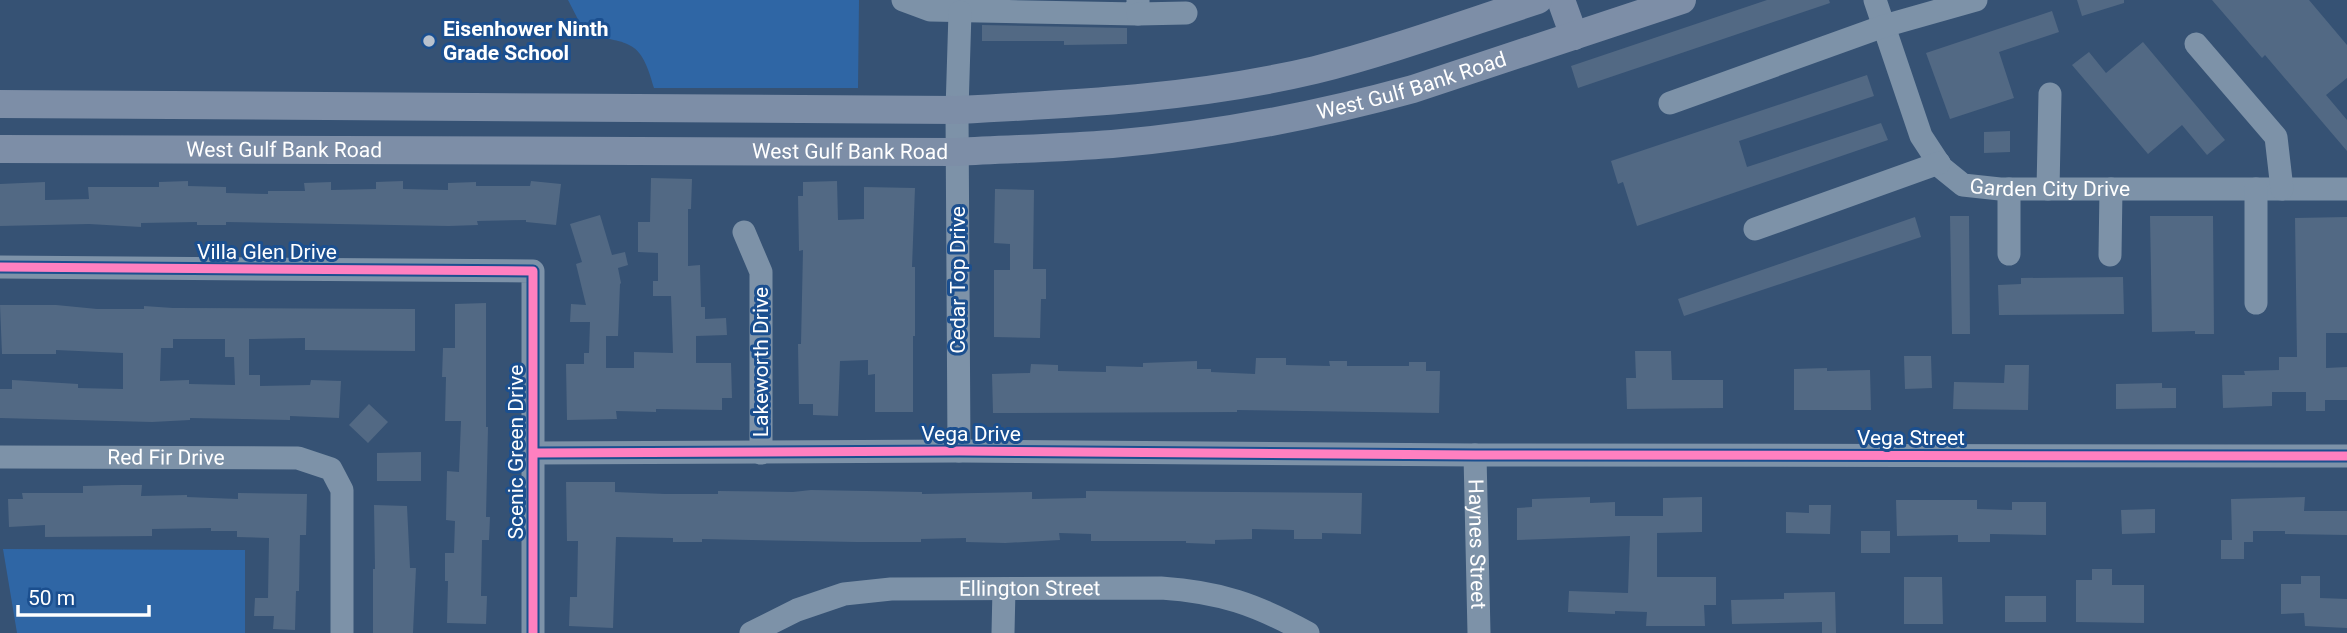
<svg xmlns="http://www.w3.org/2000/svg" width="2347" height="633" viewBox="0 0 2347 633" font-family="Roboto,sans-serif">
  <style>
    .green { fill: #2f66a5 }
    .building { fill: #526984; fill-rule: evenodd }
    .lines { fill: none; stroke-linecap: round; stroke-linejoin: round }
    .minor { stroke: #7d92a8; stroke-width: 23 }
    .major { stroke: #7d8ea7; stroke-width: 28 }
    .cycleway-casing { stroke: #1b4f8f; stroke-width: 13 }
    .cycleway { stroke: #ff80c0; stroke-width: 9 }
    .poi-dot { fill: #b9c2ce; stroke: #1b4f8f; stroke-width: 2.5 }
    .labels { text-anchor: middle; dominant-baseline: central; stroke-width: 6; stroke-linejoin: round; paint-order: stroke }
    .poi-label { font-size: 21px; font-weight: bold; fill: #fff; stroke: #1b4f8f; text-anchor: start }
    .street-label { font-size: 21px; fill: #fff; stroke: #1b4f8f }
  </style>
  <rect width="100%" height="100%" fill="#365274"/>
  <!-- green -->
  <path class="green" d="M568 0H859L858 88H654C641 40 631 43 586 35Z
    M3 549 245 550V633H17Z"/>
  <!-- building -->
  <path class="building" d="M1767 0H1829L1830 3 1578 88 1571 66Z
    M2077 0H2124V3L2082 16Z
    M2212 0H2309L2347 45V78L2326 95 2347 120V151L2265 55 2262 58Z
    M2052 11 2059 32 1999 52 2014 98 1950 119 1926 53Z
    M982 25 1127 28V44L1064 45V41H982Z
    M2143 42 2225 140 2207 155 2182 125 2148 154 2072 65 2089 52 2106 73Z
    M1867 75 1874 96 1739 141 1747 167 1881 123 1888 140 1637 226 1623 182 1618 184 1611 161Z
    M2010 131V152L1984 153V132Z
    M651 178 692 179 691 209H688V266L700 265 701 307H705V319L726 318 727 335 696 336V363H731L732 398H722V410L656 409V412L616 411 617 419 567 420 566 364H584V353H589L590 322H570L571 304 586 305 576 264 582 262 570 224 600 215 612 255 625 252 628 265 618 268 621 283 620 284 618 336H606V368H634V352L673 353 671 296H653V281H658V253L638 252V222H650Z
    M188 181V186L226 187V193L268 194V191H305L304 183 331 182V190L376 189V182L403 181V189L448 190V183L476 182V186H530L531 181 561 184 556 225 526 222V220L477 221 478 225 449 226 226 222V225H197V222L141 223V227L89 224 0 226V184L45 182V200L89 199 88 187H159V182Z
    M837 181 838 220 864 219V187L915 188 912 267H915V336H913V412H875V374L868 375V360L840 361 838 416 813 415V404H799L798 344H801L803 250 799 251 798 196H803V182Z
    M995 189 1034 190 1033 269H1046V299H1041L1040 338 994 337V270H1010V244L994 243Z
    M1950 216H1969L1970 334H1952Z
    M2150 216H2213L2214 334H2195V331L2152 332Z
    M1915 217 1921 237 1684 316 1678 299Z
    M2347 217V333H2326V368L2347 367V400H2325V411H2306V392H2272V406L2223 408 2222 375H2245L2244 371 2279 370V357H2297L2295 218Z
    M2123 277 2124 314 1999 315 1998 285 2021 284V278Z
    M486 303V427H488L486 517H490L489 540H482L481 596H487L486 624 447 623 448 581H445V553H454L455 521 446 520 447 471 459 472 461 421H445L446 377H442L443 348H455V304Z
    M0 305H56L97 309H144V306L173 308 415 309V351L305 350V338L249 339V375H260V386L310 385 311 380 341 381 339 418 290 416V420L190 418V420L152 422 0 418V389H12V380L78 384V388L123 389V353L56 350V354H2ZM173 339H225V357H234L235 385 189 384V380L160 381 161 348H173Z
    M1635 351H1671L1672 380H1723V408L1627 409 1626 378H1636Z
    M1904 356H1931L1932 388 1905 389Z
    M1256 358H1286V365L1330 366 1329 361H1347V366H1409V362H1426V371H1440L1439 413 1237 410V412L993 413 992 374 1030 373 1031 364 1058 365V371L1106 372V366L1143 367V363L1197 361V369H1211V372L1255 374Z
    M2005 365H2029L2028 410 1953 409 1954 382 2004 383Z
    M1827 368V371L1870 370 1871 410H1794V369Z
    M2162 383V388H2176V408L2116 409V384Z
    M369 404 388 422 368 443 349 425Z
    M421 452V481H377V453Z
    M566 482H615V492L665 494H718V491L793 492 811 490 922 492V494L1032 492V499L1086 498V491L1362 493 1361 534 1322 533V539H1294V530L1252 529V539L1215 540V544L1186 543V541H1091V534L1059 533 1060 540 1005 543 966 542V538L921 539V542H856L702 539V542H673V538L616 537 613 628 569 626 570 597H577L578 541H567Z
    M121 485H142L141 496 187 495V497L238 499V493L307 494 306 535H300L299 591H296L295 630 273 629 274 616H254L255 598H268L269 538 237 537V531H211V528L152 529V536L45 537V525L9 527 8 499H23L22 493H83V486Z
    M1590 497V503L1615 502V516H1663V498L1702 497V532L1657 533V577H1716V605H1704L1705 626H1646L1647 612 1615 611V614L1568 612 1569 591 1628 593 1630 536 1517 540V508L1532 507V499Z
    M2305 497 2304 511H2347V535L2285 534V531H2253V542H2244V559H2221V540H2232L2231 499Z
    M1896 500H1977V509L2012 510V502H2046V535L1990 534V542H1958V535L1897 536Z
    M374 505 407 506 410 568H416L413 633H373V569H375Z
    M1809 505H1831L1830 534 1786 533V512L1809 513Z
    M2155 509V533L2122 534 2121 510Z
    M1861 531H1890V553H1861Z
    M2092 569H2112V585H2144V623L2076 622V580H2092Z
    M2301 576H2320V598L2347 599V628L2305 626 2304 613 2281 614V584H2301Z
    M1904 577H1942L1943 624H1904Z
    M1835 592 1836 633H1822V622L1732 624 1731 600 1784 599V593Z
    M2005 596H2046V622H2005Z"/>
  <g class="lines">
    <!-- minor -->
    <g class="minor">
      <path d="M903 0 930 10 1138 14V0"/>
      <path id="s1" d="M1875 0 1921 136 1942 168 1963 185 2000 189H2347"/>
      <path d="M1138 14 1186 13"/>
      <path d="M2196 44 2276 137 2282 189"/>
      <path d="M1670 103 1884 26 1976 0"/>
      <path d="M2009 189V254"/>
      <path d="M2048 189 2050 94"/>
      <path d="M2256 189V303"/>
      <path d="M1755 229 1939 163"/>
      <path d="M744 232 761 272V453"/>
      <path d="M2110 255 2111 189"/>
      <path d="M0 267 533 271V633"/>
      <path d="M959 451 957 110 960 12"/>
      <path d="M534 453 959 451 1475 455 2347 456"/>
      <path id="s2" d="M1475 455 1479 633"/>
      <path id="s3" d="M0 457 298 458 331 469 342 490V633"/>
      <path id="s4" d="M751 633 797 610 844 594 891 589 1161 588C1220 592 1255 604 1308 633"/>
      <path d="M1003 633 1004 589"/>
    </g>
    <!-- major -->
    <g class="major">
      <path d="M1561 0 1574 36"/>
      <path d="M0 104 957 110C1077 104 1197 98 1315 70 1390 51 1464 24 1538 0"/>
      <path id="s5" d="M0 149 957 152C1009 149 1061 148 1112 144 1214 135 1315 116 1413 89L1682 0"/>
    </g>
    <defs>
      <path id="cycleway" d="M0 267 533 271V633
        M534 453 959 451 1475 455 2347 456"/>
    </defs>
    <!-- cycleway casing -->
    <use href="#cycleway" class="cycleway-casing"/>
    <!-- cycleway -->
    <use href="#cycleway" class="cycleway"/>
  </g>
  <!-- markers -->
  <circle class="poi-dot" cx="429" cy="41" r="7"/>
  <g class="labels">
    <!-- poi labels -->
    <g class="poi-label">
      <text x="443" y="29">Eisenhower Ninth<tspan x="443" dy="24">Grade School</tspan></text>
    </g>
    <!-- street labels -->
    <g class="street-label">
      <text stroke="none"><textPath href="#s5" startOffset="1418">West Gulf Bank Road</textPath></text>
      <text stroke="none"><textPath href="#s5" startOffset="284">West Gulf Bank Road</textPath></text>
      <text stroke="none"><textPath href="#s5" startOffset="850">West Gulf Bank Road</textPath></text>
      <text stroke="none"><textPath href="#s1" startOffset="296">Garden City Drive</textPath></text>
      <text x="267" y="252">Villa Glen Drive</text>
      <text transform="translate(958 280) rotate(-90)">Cedar Top Drive</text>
      <text transform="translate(761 362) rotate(-90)">Lakeworth Drive</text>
      <text x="971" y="434">Vega Drive</text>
      <text x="1911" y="438">Vega Street</text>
      <text transform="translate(516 452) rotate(-90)">Scenic Green Drive</text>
      <text stroke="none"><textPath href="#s3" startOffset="166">Red Fir Drive</textPath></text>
      <text stroke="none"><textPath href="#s2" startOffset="89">Haynes Street</textPath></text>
      <text stroke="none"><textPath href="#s4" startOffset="287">Ellington Street</textPath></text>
    </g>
  </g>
  <!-- scale -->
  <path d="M18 605v10h131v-10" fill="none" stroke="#ffffff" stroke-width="3.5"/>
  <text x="28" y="605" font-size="21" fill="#ffffff" stroke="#1b4f8f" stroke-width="5" paint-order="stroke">50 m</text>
</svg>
